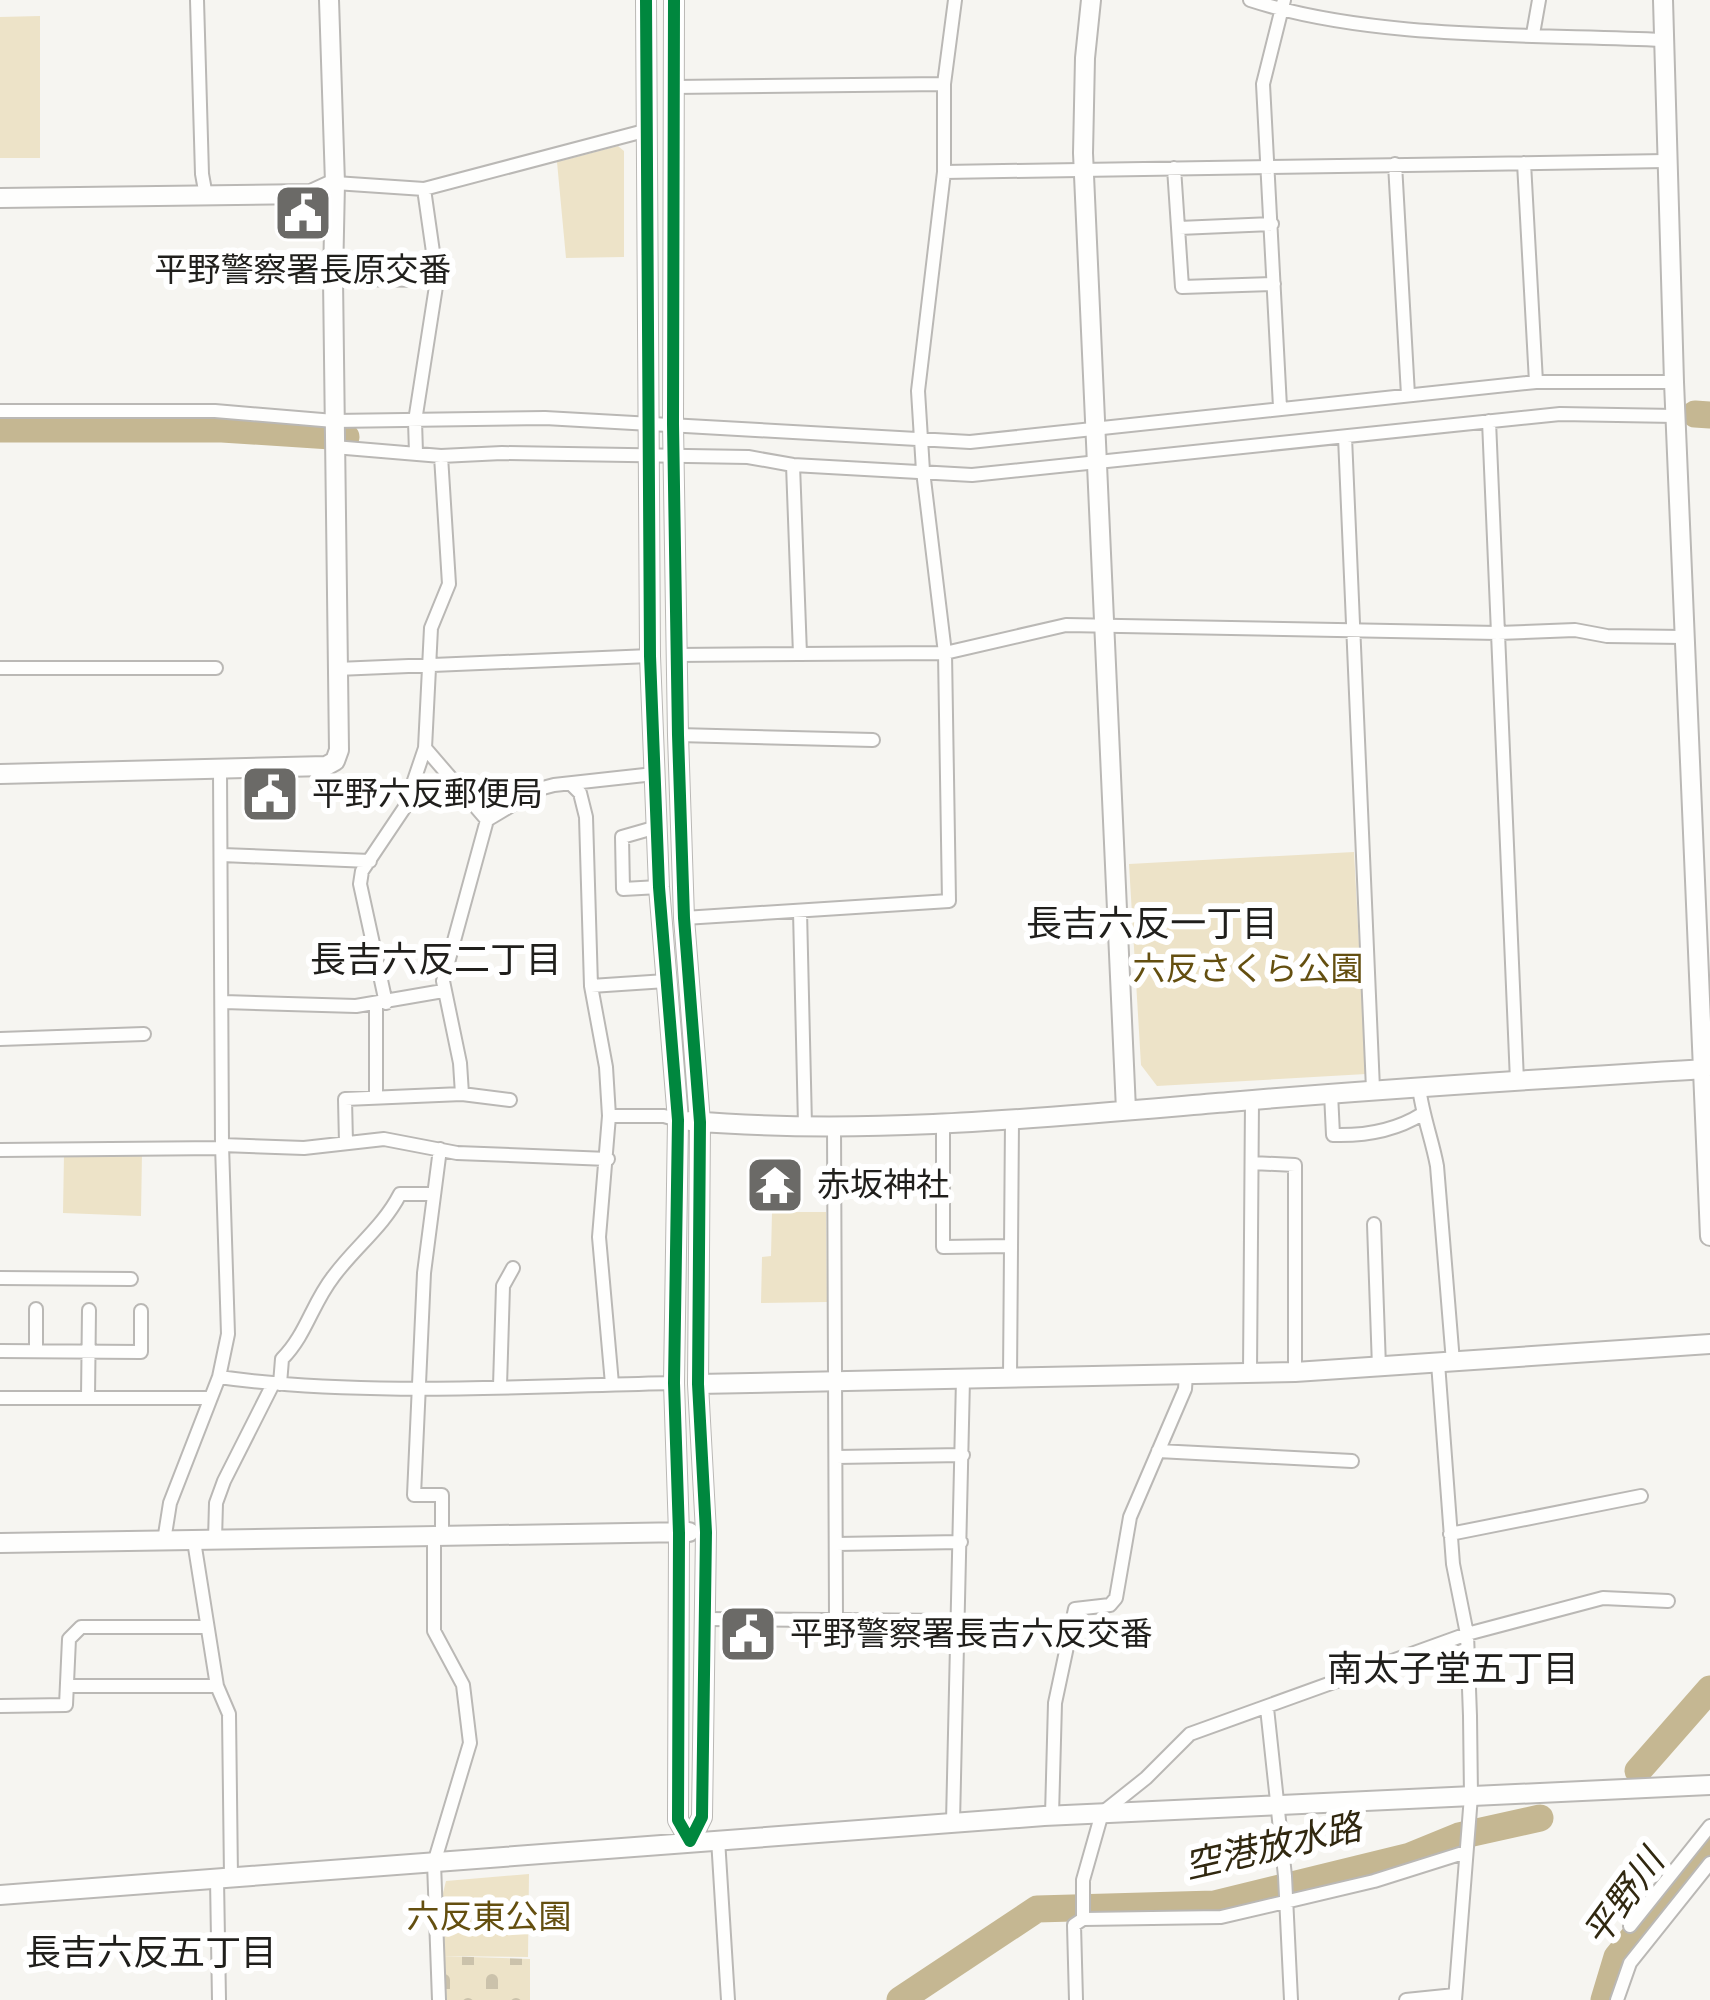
<svg xmlns="http://www.w3.org/2000/svg" width="1710" height="2000" viewBox="0 0 1710 2000" font-family="'Varela Round','Noto Sans JP',sans-serif">
  <style>
    .cemetery { fill: url(#cemetery-stones) }
    .park { fill: #ede3c8 }
    .lines { fill: none; stroke-linecap: round; stroke-linejoin: round }
    .river { stroke: #c5b792; stroke-width: 27 }
    .street-casing { stroke: #bab8b5; stroke-width: 16 }
    .secondary-casing { stroke: #bab8b5; stroke-width: 22 }
    .street { stroke: #fefefd; stroke-width: 12 }
    .secondary { stroke: #fefefd; stroke-width: 18 }
    .cycleway-casing { stroke: #fff; stroke-width: 20 }
    .cycleway { stroke: #00873e; stroke-width: 12 }
    .labels { text-anchor: middle; dominant-baseline: central; stroke-width: 12; stroke-linejoin: round; paint-order: stroke }
    .poi-label { font-size: 33px; fill: #201f1c; stroke: #fff; text-anchor: start }
    .park-label { font-size: 33px; fill: #644f10; stroke: #fff }
    .neighbourhood-label { font-size: 36px; fill: #201f1c; stroke: #fff }
    .water-label { font-size: 36px; font-style: italic; fill: #312810; stroke: #fff }
  </style>
  <defs>
    <pattern id="cemetery-stones" width="16" height="16" patternUnits="userSpaceOnUse" patternTransform="scale(3)"><rect width="16" height="16" fill="#ede3c8"/><path d="M2 7V4a2 2 0 0 1 4 0v3zM10 15v-3a2 2 0 0 1 4 0v3z" fill="#cbc2ab"/></pattern>
  </defs>
  <rect width="100%" height="100%" fill="#f6f5f1"/>
  <!-- cemetery -->
  <path class="cemetery" d="M441 1956 530 1959V2000H443Z"/>
  <!-- park -->
  <path class="park" d="M40 16V158H0V17Z
    M618 146 624 151V257L566 258 557 162Z
    M1354 852 1366 1074 1157 1086 1141 1065 1129 864Z
    M142 1152 141 1216 63 1213 64 1154Z
    M772 1212H826L827 1302 761 1303 762 1257 771 1256Z
    M529 1874 528 1957 441 1956 439 1909 446 1881Z"/>
  <g class="lines">
    <!-- river -->
    <path class="river" d="M1695 414 1710 415
      M0 429H222L346 437
      M1638 1771 1710 1689
      M900 2000 1037 1909 1214 1904 1410 1856 1459 1836 1540 1818
      M1604 2000 1617 1957 1710 1843"/>
    <defs>
      <path id="street" d="M197 0 202 174 206 196
        M1250 0C1372 40 1533 34 1663 40
        M1533 34 1539 0
        M673 87 944 84
        M1524 163 1536 382
        M1395 164 1408 395
        M1174 168 1182 287 1274 284
        M944 172 1666 161
        M335 183 424 189 648 130
        M1179 228 1272 224
        M333 279 437 280
        M1280 407 1263 84 1284 0
        M0 411H215L334 421 545 418 970 442 1536 382H1674
        M1489 421 1517 1081
        M1345 437 1373 1089
        M334 447 441 456 502 453 748 457 793 465 972 475 1560 414 1675 416
        M416 453 415 421 437 280 424 189
        M793 465 800 654
        M676 655 945 653 1066 625 1498 633 1575 630 1607 636 1684 637
        M0 668H216
        M337 669 650 656
        M678 735 873 740
        M425 748 487 820
        M572 785 580 793 586 817 591 986 606 1067 609 1116 599 1237 612 1384
        M657 827 622 837 623 889 659 887
        M222 855 370 861
        M800 911 805 1125
        M684 918 949 901 945 653 923 471 918 391 944 172V84L955 0
        M591 986 666 981
        M224 1002 356 1006 443 991
        M386 1003 360 884 362 871 405 807 425 748 431 628 449 584 441 456
        M376 1004V1096
        M0 1039 144 1034
        M1419 1087C1422 1114 1432 1139 1437 1166L1453 1362
        M1331 1093 1333 1135C1365 1136 1395 1131 1422 1114
        M462 1094 460 1063 443 981 487 820 539 789 554 785 654 774
        M609 1116H664L678 1120
        M943 1123V1247L1011 1246
        M834 1125 836 1620
        M346 1143 345 1099 462 1094 510 1100
        M222 1145 304 1148 384 1139 457 1153 608 1159
        M440 1149 424 1273 414 1495H442V1537
        M0 1150 222 1148
        M1252 1163 1295 1165V1372
        M1374 1224 1379 1367
        M0 1278 131 1279
        M0 1351 141 1352V1311
        M36 1351V1309
        M1438 1363 1453 1564 1467 1634 1470 1716 1471 1796 1455 2000
        M1250 1373 1252 1100
        M219 1377C361 1397 530 1386 674 1383
        M1010 1378 1012 1120
        M280 1384 282 1359C306 1335 312 1304 333 1277 355 1247 383 1227 400 1194H434
        M500 1386 503 1286 513 1268
        M88 1397 89 1310
        M0 1398H211
        M1158 1451 1352 1461
        M836 1457 963 1455
        M1450 1534 1641 1496
        M434 1537V1631L463 1685 470 1743 434 1863 439 2000
        M215 1540 216 1503 224 1481 273 1384
        M164 1541 170 1503 219 1377 228 1334 222 1145 220 770
        M194 1541 217 1686 229 1714 231 1877
        M836 1544 961 1542
        M705 1619 957 1621
        M67 1686H217
        M0 1706 66 1705 69 1639 81 1627H207
        M1267 1708 1285 1876 1291 2000
        M1052 1815 1055 1703 1075 1609 1110 1605 1116 1598 1130 1517 1185 1389 1186 1374
        M953 1822 963 1379
        M718 1839 728 2000
        M217 1879 219 2000
        M1083 1919 1221 1917 1374 1881 1466 1852
        M1630 1926 1710 1826
        M1076 2000 1074 1925 1083 1919V1880L1102 1813 1146 1778 1190 1734 1467 1634 1603 1598 1668 1601
        M1406 2000 1455 1995
        M1617 2000 1630 1963 1710 1863"/>
      <path id="secondary" d="M646 0 650 656 659 887 678 1120 674 1383 679 1533 678 1820 690 1841
        M674 0 673 424 678 735 684 918 700 1122 698 1384 706 1532 702 1817 690 1841
        M1091 0 1085 58 1083 153 1126 1110
        M1663 0 1674 382 1710 1236
        M0 198 311 194 335 183
        M0 774 326 766 335 761 339 750 333 279 335 183 329 0
        M690 1121C869 1136 1051 1117 1229 1102 1387 1088 1545 1079 1704 1069
        M698 1384 1295 1372 1710 1344
        M0 1543 689 1532
        M0 1895 1044 1816 1710 1785"/>
    </defs>
    <!-- street casing -->
    <use href="#street" class="street-casing"/>
    <!-- secondary casing -->
    <use href="#secondary" class="secondary-casing"/>
    <!-- street -->
    <use href="#street" class="street"/>
    <!-- secondary -->
    <use href="#secondary" class="secondary"/>
    <defs>
      <path id="cycleway" d="M646 0 650 656 659 887 678 1120 674 1383 679 1533 678 1820 690 1841
        M674 0 673 424 678 735 684 918 700 1122 698 1384 706 1532 702 1817 690 1841"/>
    </defs>
    <!-- cycleway casing -->
    <use href="#cycleway" class="cycleway-casing"/>
    <!-- cycleway -->
    <use href="#cycleway" class="cycleway"/>
  </g>
  <!-- icons -->
  <defs>
    <symbol id="civic-square" viewBox="-11 -11 22 22"><rect x="-9" y="-9" width="18" height="18" rx="4" fill="#6b6a67" stroke="#fff"/><path d="M-.6-6.5H3V-4.5H.6V-3L4-1V1h2V6H-6V1h2V-1L-.6-3ZM-1.2 2.5V6h2.4V2.5Z" fill="#fff"/></symbol>
    <symbol id="temple-square" viewBox="-11 -11 22 22"><rect x="-9" y="-9" width="18" height="18" rx="4" fill="#6b6a67" stroke="#fff"/><path d="M0-6L5-2H3V0L6.5 2.5H4V6H1.5V3h-3V6H-4V2.5H-6.5L-3 0V-2H-5Z" fill="#fff"/></symbol>
  </defs>
  <g fill-rule="evenodd">
    <use href="#civic-square" x="270" y="180" width="66" height="66"/>
    <use href="#civic-square" x="237" y="761" width="66" height="66"/>
    <use href="#temple-square" x="742" y="1152" width="66" height="66"/>
    <use href="#civic-square" x="715" y="1601" width="66" height="66"/>
  </g>
  <g class="labels">
    <!-- poi labels -->
    <g class="poi-label">
      <text x="303" y="270" text-anchor="middle">平野警察署長原交番</text>
      <text x="312" y="794">平野六反郵便局</text>
      <text x="817" y="1185">赤坂神社</text>
      <text x="790" y="1634">平野警察署長吉六反交番</text>
    </g>
    <!-- park labels -->
    <g class="park-label">
      <text x="1248" y="969">六反さくら公園</text>
      <text x="489" y="1917">六反東公園</text>
    </g>
    <!-- neighbourhood labels -->
    <g class="neighbourhood-label">
      <text x="1152" y="924">長吉六反一丁目</text>
      <text x="436" y="960">長吉六反二丁目</text>
      <text x="1453" y="1669">南太子堂五丁目</text>
      <text x="151" y="1953">長吉六反五丁目</text>
    </g>
    <!-- water labels -->
    <g class="water-label">
      <text transform="translate(1273 1847) rotate(-13)">空港放水路</text>
      <text transform="translate(1624 1898) rotate(-54)">平野川</text>
    </g>
  </g>
</svg>
